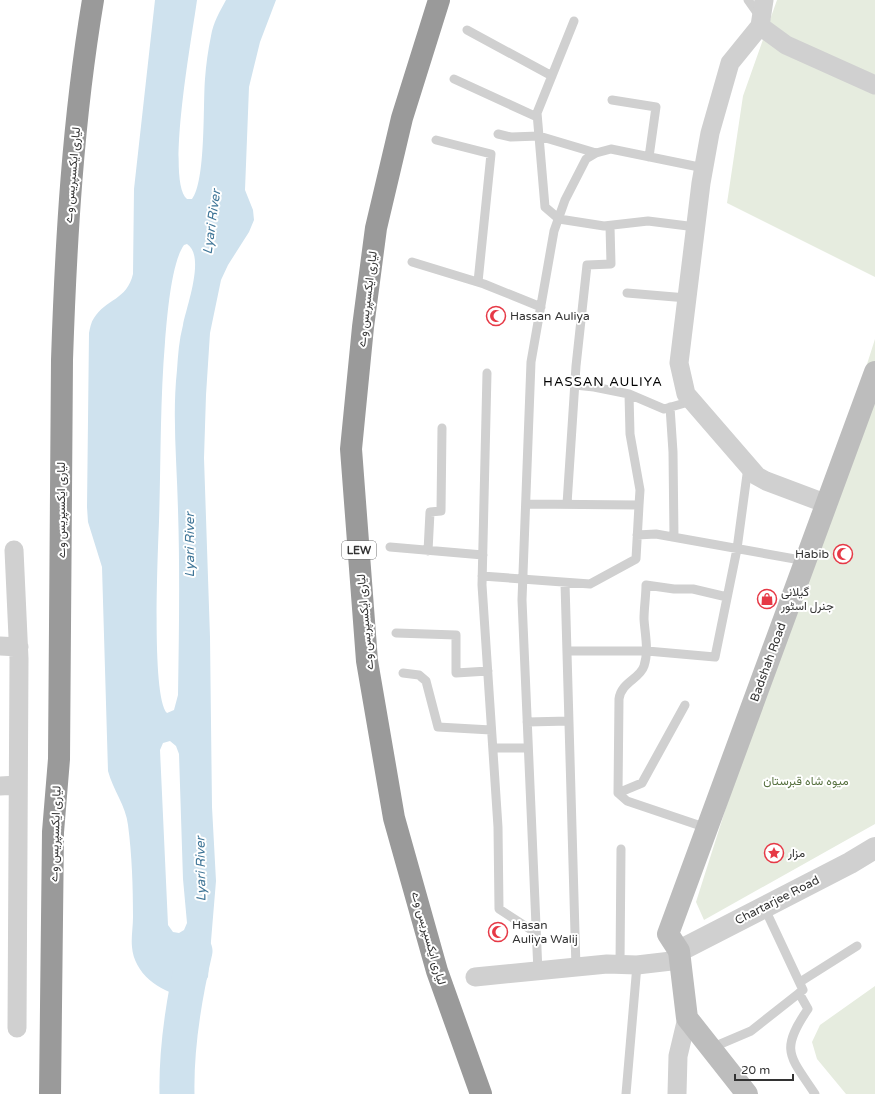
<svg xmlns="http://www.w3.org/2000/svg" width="875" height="1094" viewBox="0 0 875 1094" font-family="'Varela Round',Vazirmatn,sans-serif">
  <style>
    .green { fill: #e6ecdf }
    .water { fill: #cfe2ee; fill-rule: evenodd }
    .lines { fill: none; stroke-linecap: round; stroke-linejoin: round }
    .river { stroke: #cfe2ee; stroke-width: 35 }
    .service { stroke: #d0d0d0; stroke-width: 9 }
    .minor { stroke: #d0d0d0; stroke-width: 19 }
    .tertiary { stroke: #d0d0d0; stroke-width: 22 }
    .secondary { stroke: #bdbdbd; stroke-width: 22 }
    .motorway { stroke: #9a9a9a; stroke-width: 22 }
    .labels { text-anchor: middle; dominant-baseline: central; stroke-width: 4; stroke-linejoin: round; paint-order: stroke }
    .shield { fill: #fff; stroke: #707070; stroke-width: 1 }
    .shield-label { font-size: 11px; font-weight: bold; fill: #333 }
    .street-label { font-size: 12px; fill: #333; stroke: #fff }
    .poi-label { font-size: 12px; fill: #333; stroke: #fff; text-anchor: start }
    .park-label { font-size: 12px; fill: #56703f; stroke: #fff }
    .water-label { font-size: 13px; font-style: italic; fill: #3f7597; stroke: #fff }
    .neighbourhood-label { font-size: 13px; letter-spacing: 1px; fill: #000; stroke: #fff }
  </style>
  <rect width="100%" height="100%" fill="#fff"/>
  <!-- green -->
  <path class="green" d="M777 0H875V277L727 203 743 96Z
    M875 339V824L704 920 696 902Z
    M875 986V1094H846L817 1059 812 1042 820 1025Z"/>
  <!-- water -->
  <path class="water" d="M155 0H197C193 32 165 181 187 199H192C206 182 203 104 205 79 206 65 208 50 211 36 213 23 220 11 226 0H276L260 42 249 87 245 190 253 210 254 220 249 232 228 265 221 280 210 333 206 395 204 458 210 637 212 807 216 881 208 977 198 993C194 994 188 997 184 996 159 992 134 973 132 947 131 938 133 927 133 917 133 886 132 856 128 825 126 806 113 790 108 771L102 567 88 522 87 507 89 333C90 328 91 322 94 318 106 299 127 300 133 274L134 189ZM187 244C206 256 186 308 183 325 179 340 178 355 177 370 172 417 177 463 178 510 180 571 179 633 178 695L174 710 167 713C151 697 158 551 159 521 161 461 160 402 165 342 167 319 171 263 184 245ZM170 741 176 746 179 754 183 879 187 923 184 930 179 933 173 932 168 925 160 750 163 743Z"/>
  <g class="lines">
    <!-- river -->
    <path class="river" d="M177 1094C176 1045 184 998 195 951"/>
    <!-- service -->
    <path class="service" d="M748 0 760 17
      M574 21 537 113 545 207 559 219 604 226 648 221 696 227
      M467 30 552 76
      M454 79 537 117
      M612 100 656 107 649 157
      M498 134 511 137 539 136 596 153
      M436 140 491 154 478 282
      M412 262 484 284 541 307
      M627 293 687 298
      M487 373 482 585 498 827 499 909 536 933
      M575 385 594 387 629 394 664 409 692 401
      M629 394 630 434 640 490 639 505
      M670 407 673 452 674 537
      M567 504 576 366 587 265 611 264 610 226
      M637 535 656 534 806 561
      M390 547 483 555
      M428 551 430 512 441 511 442 428
      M482 576 590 584 636 559 639 505 526 504
      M565 583 576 968
      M396 633 456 635V673L488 671
      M567 651H647L715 657 737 549 748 467
      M403 673 419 675 426 681 438 727 491 730
      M527 722 569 721
      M493 748H528
      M618 793 642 783 685 705
      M707 828 627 801 618 793 619 699C621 682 640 679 644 666 649 651 645 635 644 619 644 608 646 596 646 585L674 589H693L727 597
      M620 964 621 849
      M538 972 522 600 531 362 554 231 565 200 586 159 596 153 611 149 704 168
      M800 982 857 946
      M799 993 808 1009C779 1051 790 1056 815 1094
      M711 1048 751 1031 803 990 764 907
      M626 1094 637 965"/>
    <!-- minor -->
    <path class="minor" d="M764 0 760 26 786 45 875 85
      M760 26 730 63 710 133 701 183 679 363 686 394 757 476 766 481 827 504
      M14 550 19 659 17 1028
      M0 646 19 647
      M0 786 18 785
      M475 977 607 964 637 965 680 960
      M677 1094 678 1056 687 1018"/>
    <!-- tertiary -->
    <path class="tertiary" d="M679 951 850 863 875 848"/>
    <!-- secondary -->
    <path class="secondary" d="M747 1094 687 1018 679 951 668 934 875 372"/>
    <!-- motorway -->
    <path class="motorway" d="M439 0 402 118 376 228 363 327 351 449 367 661 394 818 437 971 481 1094
      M50 1094 53 832 59 759 62 360C66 239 73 119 93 0"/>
  </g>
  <!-- icons -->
  <defs>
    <symbol id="mosque-ring" viewBox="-11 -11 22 22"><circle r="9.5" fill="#fff" stroke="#e63946" stroke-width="1.5"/><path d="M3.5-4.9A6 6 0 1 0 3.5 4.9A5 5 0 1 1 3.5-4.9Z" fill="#e63946"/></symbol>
    <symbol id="shop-ring" viewBox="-11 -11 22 22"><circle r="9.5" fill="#fff" stroke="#e63946" stroke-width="1.5"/><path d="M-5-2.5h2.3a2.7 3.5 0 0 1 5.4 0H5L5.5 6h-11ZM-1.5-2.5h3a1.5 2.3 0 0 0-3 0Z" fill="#e63946"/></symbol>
    <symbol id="sight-ring" viewBox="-11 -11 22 22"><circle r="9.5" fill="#fff" stroke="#e63946" stroke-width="1.5"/><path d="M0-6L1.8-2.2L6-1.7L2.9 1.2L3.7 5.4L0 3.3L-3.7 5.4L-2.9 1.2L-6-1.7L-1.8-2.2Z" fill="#e63946"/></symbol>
  </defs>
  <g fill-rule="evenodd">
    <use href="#mosque-ring" x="485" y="305" width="22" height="22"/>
    <use href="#mosque-ring" x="832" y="543" width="22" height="22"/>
    <use href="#shop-ring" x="756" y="588" width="22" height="22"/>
    <use href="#sight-ring" x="763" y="842" width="22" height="22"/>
    <use href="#mosque-ring" x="487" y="921" width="22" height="22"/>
  </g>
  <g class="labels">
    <!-- shield labels -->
    <rect class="shield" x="342" y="541" width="34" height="18" rx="3"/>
    <g class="shield-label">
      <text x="359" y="550">LEW</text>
    </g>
    <!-- street labels -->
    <g class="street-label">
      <text transform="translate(72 175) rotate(-85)">لیاری ایکسپریس وے</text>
      <text transform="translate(367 299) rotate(-83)">لیاری ایکسپریس وے</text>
      <text transform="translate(61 510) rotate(-90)">لیاری ایکسپریس وے</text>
      <text transform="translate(365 622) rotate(-95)">لیاری ایکسپریس وے</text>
      <text transform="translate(768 662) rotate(-70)">Badshah Road</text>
      <text transform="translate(55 834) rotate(-88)">لیاری ایکسپریس وے</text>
      <text transform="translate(777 900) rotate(-27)">Chartarjee Road</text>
      <text transform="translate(429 938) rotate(74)">لیاری ایکسپریس وے</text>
    </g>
    <!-- poi labels -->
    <g class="poi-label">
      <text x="510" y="316">Hassan Auliya</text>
      <text x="829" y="554" text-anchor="end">Habib</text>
      <text x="781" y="592">گیلانی<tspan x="781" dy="14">جنرل اسٹور</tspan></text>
      <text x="788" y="853">مزار</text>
      <text x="512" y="925">Hasan<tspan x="512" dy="14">Auliya Walij</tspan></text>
    </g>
    <!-- park labels -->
    <g class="park-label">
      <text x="806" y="781">میوہ شاہ قبرستان</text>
    </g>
    <!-- water labels -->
    <g class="water-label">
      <text transform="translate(212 222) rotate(-82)">Lyari River</text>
      <text transform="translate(190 545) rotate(-90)">Lyari River</text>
      <text transform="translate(201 869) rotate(-91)">Lyari River</text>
    </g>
    <!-- neighbourhood labels -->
    <g class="neighbourhood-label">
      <text x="603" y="382">HASSAN AULIYA</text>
    </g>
  </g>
  <!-- scale -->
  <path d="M735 1074v6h58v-6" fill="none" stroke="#333333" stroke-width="2"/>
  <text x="741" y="1074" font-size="12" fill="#333333" stroke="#ffffff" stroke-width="3" paint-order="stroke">20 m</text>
</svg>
